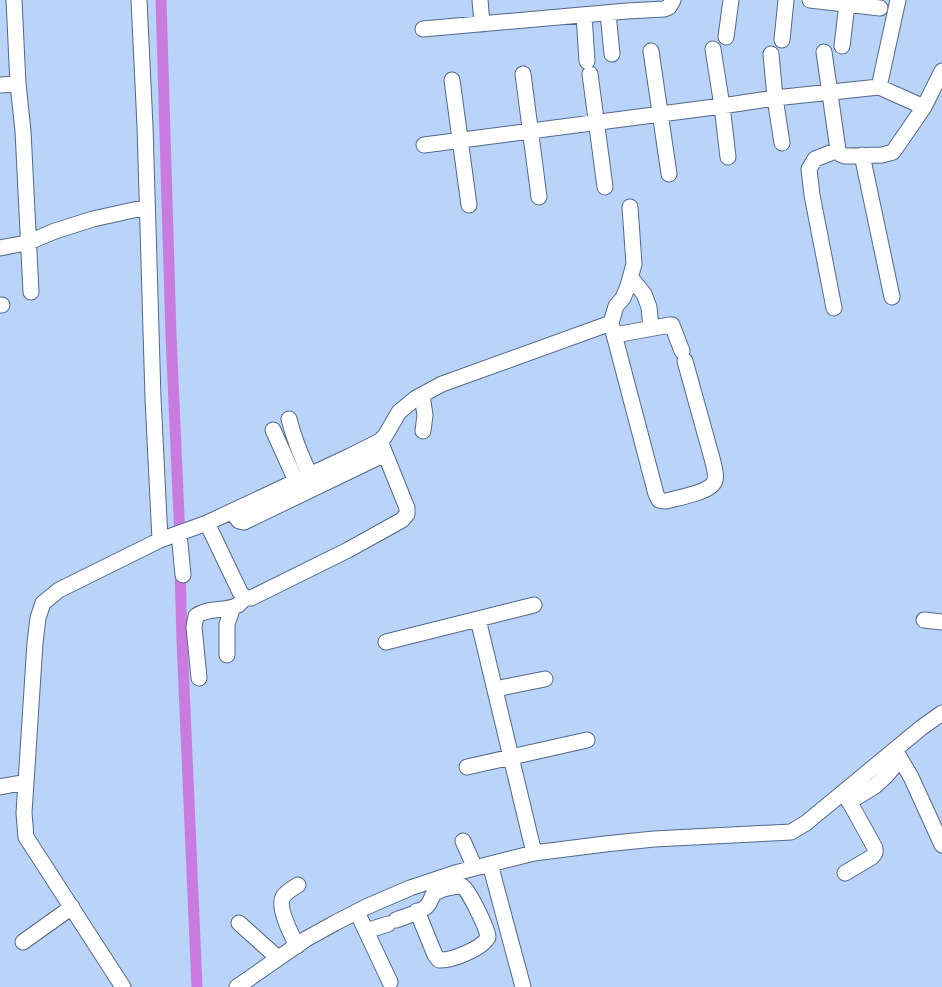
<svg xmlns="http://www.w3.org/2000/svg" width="942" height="987" viewBox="0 0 942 987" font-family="Cabin,sans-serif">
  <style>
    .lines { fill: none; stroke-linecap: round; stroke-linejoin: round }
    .canal { stroke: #ca7be0; stroke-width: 11 }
    .minor-casing { stroke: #53698a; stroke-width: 17 }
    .minor { stroke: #fff; stroke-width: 15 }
  </style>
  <rect width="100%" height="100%" fill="#bad3f9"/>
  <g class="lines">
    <!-- canal -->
    <path class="canal" d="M161 0 171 335 180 539
      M180 568 182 640 197 987"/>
    <defs>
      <path id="minor" d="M14 0 18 84 23 131 31 292
        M139 0 145 126 153 398 160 540
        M480 0 482 24
        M810 0 880 8
        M608 13 612 54
        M584 15 587 61
        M423 29 627 11 664 9 669 7 673 0
        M726 37 731 0
        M782 40 786 0
        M842 46 847 4
        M713 49 722 106 728 157
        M651 51 669 174
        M824 52 838 150 840 154 845 156 882 155 893 152 924 107 942 71
        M771 54 775 98 782 143
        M523 74 539 197
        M590 74 605 187
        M452 80 469 205
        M0 85 18 84
        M879 87 898 0
        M424 145 722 106 775 98 879 87 924 107
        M862 155 892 297
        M630 207 634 264 628 286 623 298 616 306 611 323 656 494 659 500 666 501C677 498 706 493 713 484 718 478 714 468 713 462L685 361
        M29 242 55 231 93 219 147 207
        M0 248 21 244
        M631 278 644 294 649 307 651 328
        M0 305H2
        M834 308 812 195 809 169 815 159 838 150
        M615 335 670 325H672L682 351
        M422 395 425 415 423 431
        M289 419C294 439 301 456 310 475
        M273 430 296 481
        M232 512 239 521 244 522 385 454
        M207 523 240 592 245 598H251L348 550 402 520 407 514V508L380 441
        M179 533 183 575
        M478 619 534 853
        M924 620 942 622
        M386 642 534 605
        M227 655V624L233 607
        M199 678 194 627 196 616C208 607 225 612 238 605 240 603 243 600 245 598
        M495 689 545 679
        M895 750 911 777 942 845
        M467 767 587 740
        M0 787 26 782
        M844 792 875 848V853L872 857 845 873
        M849 802 875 786 886 776 900 759
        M463 841 475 868
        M490 864 523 987
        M357 912 390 982
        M396 920C406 916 420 913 427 906 431 902 431 898 433 895 438 889 455 886 462 886 469 890 487 928 488 937 483 948 452 961 439 960L435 955 417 911
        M239 923 278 958
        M366 931 388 924
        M23 942 72 907
        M297 946C292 936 277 907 283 897 286 892 293 888 298 885
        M123 987 26 837 24 813 35 643 38 618 43 603 59 590 160 540 207 523 350 456 380 441 385 436 399 412 416 398 442 384 611 323
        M237 987 306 939 335 923 366 907 410 888 455 873 534 853 605 844 654 839 791 832 806 823 921 728 942 713"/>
    </defs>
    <!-- minor casing -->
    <use href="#minor" class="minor-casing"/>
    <!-- minor -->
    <use href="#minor" class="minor"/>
  </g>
</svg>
